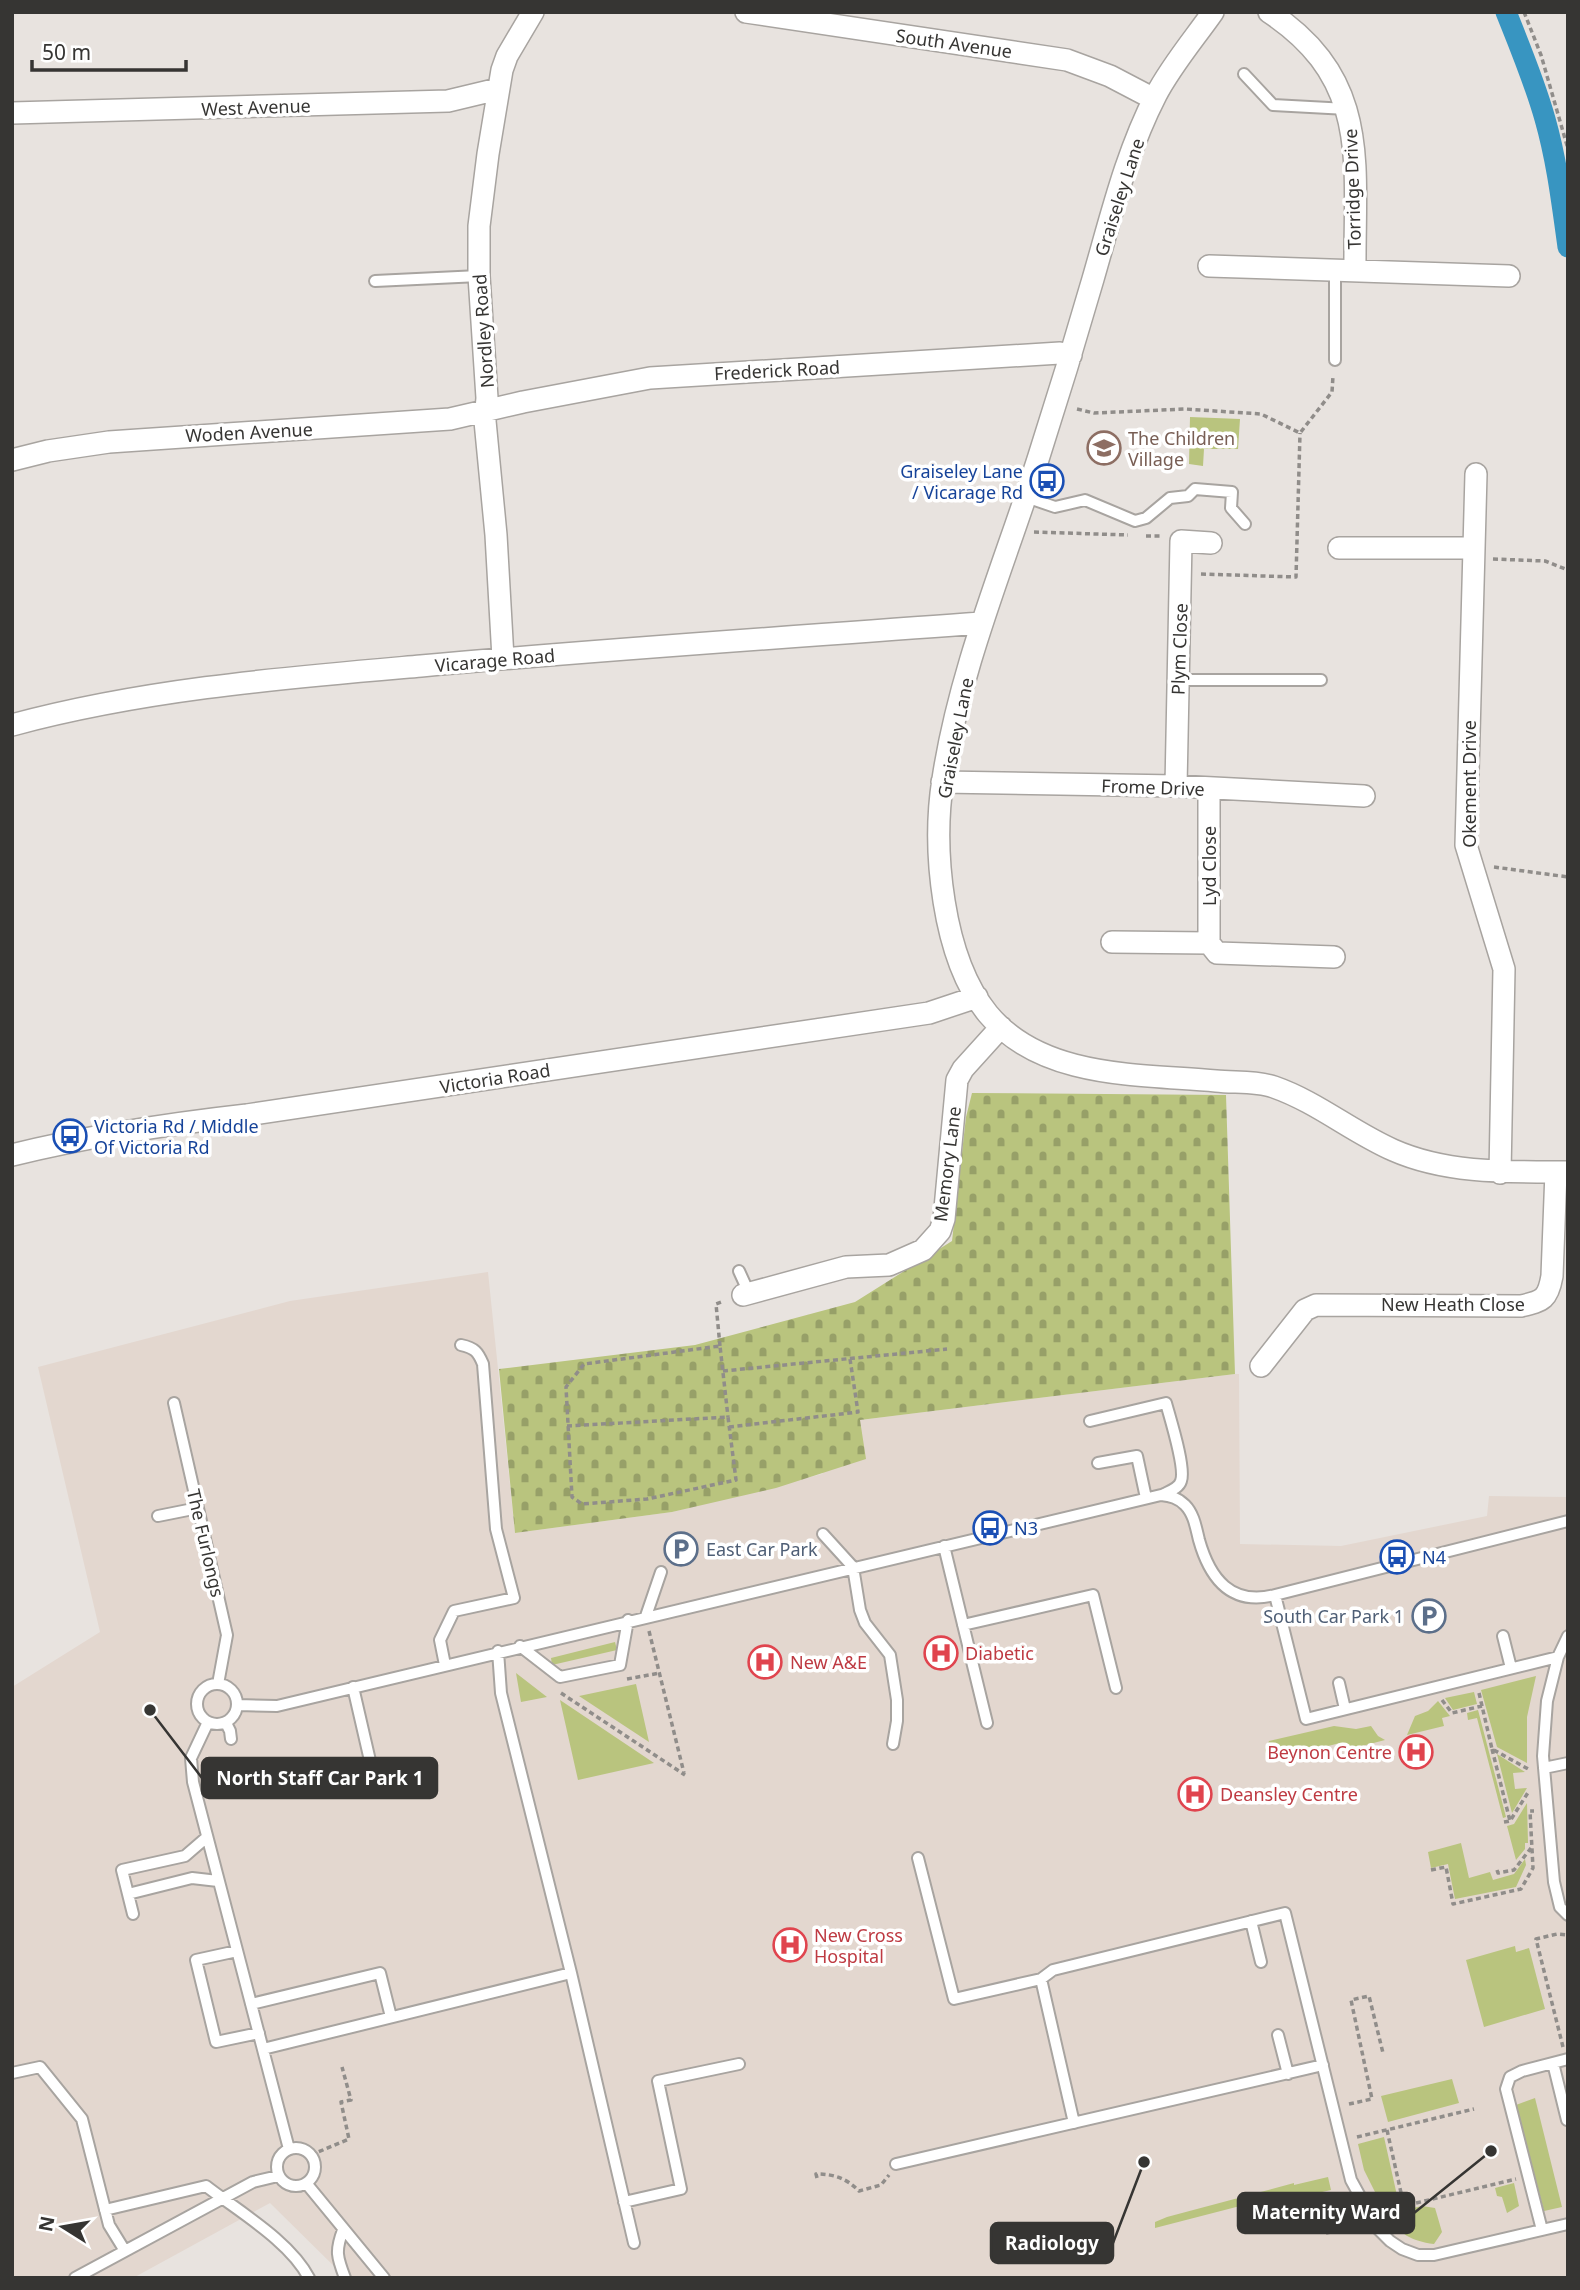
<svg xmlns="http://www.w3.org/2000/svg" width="1580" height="2290" viewBox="0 0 1580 2290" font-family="'Noto Sans',sans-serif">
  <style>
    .built { fill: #e3d7cf }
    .green { fill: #b9c47e }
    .cemetery { fill: url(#cemetery-stones) }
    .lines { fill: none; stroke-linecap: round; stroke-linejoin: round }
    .canal { stroke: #3895c1; stroke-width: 21 }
    .lane-casing { stroke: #a8a4a0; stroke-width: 14 }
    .street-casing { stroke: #a8a4a0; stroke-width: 24 }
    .path { stroke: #908d8a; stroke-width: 3.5; stroke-dasharray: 5 3.5; stroke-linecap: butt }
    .lane { stroke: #fff; stroke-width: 10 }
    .street { stroke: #fff; stroke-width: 21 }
    .labels { text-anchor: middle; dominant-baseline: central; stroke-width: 7; stroke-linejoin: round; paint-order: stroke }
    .street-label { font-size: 18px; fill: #363533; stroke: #fff }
    .education-label { font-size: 18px; fill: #785e54; stroke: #fff; text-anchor: start }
    .transit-label { font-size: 18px; fill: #164399; stroke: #fff; text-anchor: start }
    .service-label { font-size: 18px; fill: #4e5e75; stroke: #fff; text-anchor: start }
    .health-label { font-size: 18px; fill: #be3a42; stroke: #fff; text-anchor: start }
    .leader { fill: none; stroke: #363533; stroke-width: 2.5 }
    .callout-dot { fill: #363533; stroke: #fff; stroke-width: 2.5 }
    .callout { fill: #363533; stroke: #363533; stroke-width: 2.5 }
    .callout-label { font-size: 19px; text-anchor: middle; font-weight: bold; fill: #fff }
  </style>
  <defs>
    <pattern id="cemetery-stones" width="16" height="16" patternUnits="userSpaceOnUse" patternTransform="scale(1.75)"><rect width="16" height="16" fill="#b9c47e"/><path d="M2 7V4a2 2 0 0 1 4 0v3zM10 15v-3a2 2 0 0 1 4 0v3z" fill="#97a068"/></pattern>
  </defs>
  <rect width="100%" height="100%" fill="#e8e3df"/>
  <!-- built -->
  <path class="built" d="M488 1272 515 1533 672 1512 822 1474 860 1420 1235 1374H1239L1240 1544 1341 1546 1487 1516 1489 1496 1568 1497V2278H346L270 2203 133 2278H12V1687L100 1632 38 1367 290 1301Z"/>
  <!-- green -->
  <path class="green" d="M1190 417 1240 419 1238 449H1204L1203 466 1189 464Z
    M615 1642 617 1650 552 1665 551 1658Z
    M516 1673 547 1697 521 1702Z
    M1536 1676 1527 1717V1763L1497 1747 1481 1690Z
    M636 1684 649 1742 579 1696Z
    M1474 1692 1477 1704 1453 1710 1445 1698Z
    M560 1700 654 1763 578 1780Z
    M1438 1701 1450 1716 1442 1718 1444 1726 1407 1735 1415 1716 1428 1711Z
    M1478 1710 1506 1817 1503 1818 1477 1718 1468 1720 1467 1713Z
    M1334 1726 1356 1729 1371 1726 1378 1736 1385 1740 1343 1751 1340 1743 1320 1748 1321 1756 1286 1764 1284 1757 1268 1761 1265 1750 1269 1741Z
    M1497 1754 1525 1772 1513 1773 1515 1789 1527 1788 1512 1813Z
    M1527 1803 1528 1843H1525V1849L1516 1860 1507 1826 1514 1824Z
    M1461 1843 1469 1878 1490 1872 1493 1880 1514 1874 1525 1859 1526 1865 1516 1887 1455 1899 1448 1864 1431 1868 1428 1852Z
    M1515 1946 1516 1952 1529 1948 1545 2009 1484 2027 1466 1960Z
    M1452 2079 1459 2103 1388 2122 1381 2096Z
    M1535 2098 1562 2207 1544 2211 1516 2105Z
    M1384 2137 1398 2200 1381 2204 1364 2170 1358 2144Z
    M1328 2177 1331 2190 1300 2197 1286 2194 1155 2228V2222L1167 2217 1294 2183V2185Z
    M1514 2183 1519 2206 1507 2213 1502 2197 1497 2196 1495 2188Z
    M1422 2206 1435 2208 1442 2232 1434 2244C1411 2241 1399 2234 1387 2214Z"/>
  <!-- cemetery -->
  <path class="cemetery" d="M972 1093 1226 1095 1235 1374 860 1420 866 1459 776 1488 672 1512 515 1533 499 1369 695 1345 855 1302 952 1241 966 1117Z"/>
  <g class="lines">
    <!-- canal -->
    <path class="canal" d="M1506 12C1520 47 1535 83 1545 119 1557 161 1562 204 1568 247"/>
    <defs>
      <path id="lane" d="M1244 74 1273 105 1347 109
        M375 281 479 276
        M1335 360V271
        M1026 497 1055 507 1085 500 1135 521 1146 518 1170 498 1188 496 1195 489 1232 492 1231 508 1245 524
        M1178 680H1321
        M739 1271 749 1293
        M174 1403 227 1635 218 1684
        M1090 1421 1166 1403C1170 1418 1186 1468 1181 1481 1179 1488 1170 1491 1164 1494
        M1098 1463 1137 1456 1146 1498
        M158 1516 198 1508
        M823 1534 853 1567 860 1610 865 1623 890 1655 897 1700V1721L893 1744
        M944 1546 987 1723
        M1275 1595 1306 1719 1558 1657
        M646 1616 661 1572
        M963 1625 1093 1595 1116 1688
        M1503 1636 1511 1668
        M1568 1636 1558 1657 1547 1701 1543 1756 1554 1882 1560 1907 1568 1915
        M520 1646 560 1677 620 1665 628 1620
        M498 1651 501 1693 571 1973 634 2243
        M445 1665 440 1640 454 1611 514 1598 496 1529 483 1364C478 1352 475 1348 461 1345
        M1339 1683 1345 1709
        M197 1704a20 20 0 1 1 40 0a20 20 0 1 1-40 0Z
        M353 1687 371 1765
        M238 1705 277 1706 1161 1495C1171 1496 1178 1498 1185 1505 1194 1514 1196 1528 1199 1540 1210 1579 1231 1606 1275 1595L1568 1521
        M208 1722 191 1758 193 1782 289 2149
        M226 1723 230 1731 231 1739
        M1544 1768 1568 1763
        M918 1858 954 1999 1041 1979 1053 1970 1285 1913 1351 2180 1378 2229 1390 2241 1402 2249 1418 2255H1434L1568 2224
        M128 1894 192 1878 218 1881
        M133 1914 122 1870 185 1856 207 1837
        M1251 1921 1261 1962
        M237 1951 196 1960 216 2042 259 2033
        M1041 1979 1074 2123
        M251 2004 380 1973 391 2017
        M1278 2035 1288 2074
        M263 2049 571 1973
        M1553 2063 1567 2120
        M12 2073 40 2067 82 2119 109 2225 125 2251
        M277 2167a19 19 0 1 1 38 0a19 19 0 1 1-38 0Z
        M896 2164 1323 2065
        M306 2183 384 2278
        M624 2202 681 2189 658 2081 739 2064
        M105 2210 206 2186C238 2211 290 2241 309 2278
        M343 2230C335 2251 337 2257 345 2278
        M1542 2230 1506 2089 1510 2077 1522 2071 1568 2059
        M75 2278 253 2182 278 2176"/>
      <path id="street" d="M746 12 1067 60 1110 76 1154 99
        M1213 12C1194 39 1171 66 1156 95 1126 153 1111 217 1093 279 1076 338 1058 397 1039 456 1005 563 960 667 943 779 932 849 942 958 988 1014 1042 1079 1139 1074 1216 1081 1234 1083 1257 1081 1274 1087 1317 1102 1352 1132 1393 1150 1447 1174 1510 1172 1568 1172
        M1269 12C1372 80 1354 164 1355 271
        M12 113 448 101 498 89
        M1209 266 1509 276
        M12 460 48 451 109 442 450 419 523 402 650 378 1060 353 1071 355
        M1476 474 1466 845 1504 969 1500 1173
        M1339 548H1474
        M503 658 496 535 485 421 487 398 479 276V226L488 154 502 70 507 56 533 12
        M12 725C145 689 284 678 421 666 607 649 794 637 981 623
        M942 782 1176 786 1364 796
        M1176 786 1181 541 1211 543
        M1209 789V943L1217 953 1334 957
        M1112 942 1209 943
        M12 1155C89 1136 167 1124 247 1115L929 1013 977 997
        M743 1295 846 1267 889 1265 923 1250 940 1231 944 1219 957 1080 963 1069 1001 1027
        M1261 1366 1305 1310 1316 1305 1521 1306C1543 1301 1548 1299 1552 1276L1556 1172"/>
    </defs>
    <!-- lane casing -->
    <use href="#lane" class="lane-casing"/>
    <!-- street casing -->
    <use href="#street" class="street-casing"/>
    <!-- path -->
    <path class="path" d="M1524 12 1541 55 1568 149
      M1077 409 1094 413 1185 409 1261 414 1300 433 1332 392 1333 376
      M1034 532 1128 535
      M1146 536H1163
      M1493 559 1545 561 1568 570
      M1201 574 1296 577 1300 433
      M1494 867 1568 877
      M720 1346 716 1304 724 1301
      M723 1371 947 1349
      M567 1426 728 1417 736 1480 647 1499 582 1504 572 1497 566 1387 584 1364 720 1346 728 1417
      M729 1427 858 1412 850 1359
      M649 1631 684 1773
      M627 1679 660 1673
      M561 1693 685 1775
      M1479 1693 1492 1749 1530 1770
      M1442 1700 1452 1713 1482 1706
      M1492 1749 1510 1821
      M1504 1822 1510 1821 1529 1791
      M1431 1870 1446 1867 1453 1904 1521 1889 1533 1868 1530 1811H1534
      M1497 1870 1498 1873 1514 1870 1531 1848
      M1563 2047 1536 1939 1557 1934 1568 1935
      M1349 2104 1372 2099 1351 2000 1369 1996 1383 2053
      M1387 2130 1404 2206
      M1357 2137 1474 2109
      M311 2155 349 2139 341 2102 351 2100 342 2067
      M817 2178 816 2174C834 2174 846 2178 859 2191L881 2185 889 2175
      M1383 2211 1516 2179
      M1326 2233 1345 2229 1351 2217 1346 2208 1349 2205"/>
    <!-- lane -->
    <use href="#lane" class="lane"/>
    <!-- street -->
    <use href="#street" class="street"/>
  </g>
  <!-- icons -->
  <defs>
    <symbol id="school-ring" viewBox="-11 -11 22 22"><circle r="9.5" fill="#fff" stroke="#8d6e63" stroke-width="1.5"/><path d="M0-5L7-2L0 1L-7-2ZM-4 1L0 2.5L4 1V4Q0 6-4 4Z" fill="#8d6e63"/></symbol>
    <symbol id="bus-ring" viewBox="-11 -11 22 22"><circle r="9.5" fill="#fff" stroke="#1a4fb4" stroke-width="1.5"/><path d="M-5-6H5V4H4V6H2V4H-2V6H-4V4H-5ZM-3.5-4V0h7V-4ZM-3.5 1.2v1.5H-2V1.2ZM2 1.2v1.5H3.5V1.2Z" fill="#1a4fb4"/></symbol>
    <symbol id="parking-ring" viewBox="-11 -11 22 22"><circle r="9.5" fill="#fff" stroke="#5c6f8a" stroke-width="1.5"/><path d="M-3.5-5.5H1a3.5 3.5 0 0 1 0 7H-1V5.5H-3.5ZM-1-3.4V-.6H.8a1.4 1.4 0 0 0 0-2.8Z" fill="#5c6f8a"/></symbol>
    <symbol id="hospital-ring" viewBox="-11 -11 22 22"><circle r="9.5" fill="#fff" stroke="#e0444e" stroke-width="1.5"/><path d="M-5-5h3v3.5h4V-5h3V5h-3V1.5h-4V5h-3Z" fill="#e0444e"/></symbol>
  </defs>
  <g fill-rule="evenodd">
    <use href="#school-ring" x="1085" y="429" width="38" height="38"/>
    <use href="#bus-ring" x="1028" y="462" width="38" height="38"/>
    <use href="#bus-ring" x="51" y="1117" width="38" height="38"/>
    <use href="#bus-ring" x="971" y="1509" width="38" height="38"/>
    <use href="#parking-ring" x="662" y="1530" width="38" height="38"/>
    <use href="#bus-ring" x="1378" y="1538" width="38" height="38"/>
    <use href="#parking-ring" x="1410" y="1597" width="38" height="38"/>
    <use href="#hospital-ring" x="922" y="1634" width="38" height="38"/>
    <use href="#hospital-ring" x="746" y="1643" width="38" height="38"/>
    <use href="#hospital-ring" x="1397" y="1733" width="38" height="38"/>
    <use href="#hospital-ring" x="1176" y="1775" width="38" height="38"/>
    <use href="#hospital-ring" x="771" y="1926" width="38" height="38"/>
  </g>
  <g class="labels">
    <!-- street labels -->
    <g class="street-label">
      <text transform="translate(954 43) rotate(8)">South Avenue</text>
      <text transform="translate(256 107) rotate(-2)">West Avenue</text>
      <text transform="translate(1352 189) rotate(-92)">Torridge Drive</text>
      <text transform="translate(1119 197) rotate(-72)">Graiseley Lane</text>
      <text transform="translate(483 331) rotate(-94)">Nordley Road</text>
      <text transform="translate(777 370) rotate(-3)">Frederick Road</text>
      <text transform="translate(249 432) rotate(-3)">Woden Avenue</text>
      <text transform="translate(1179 649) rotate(-88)">Plym Close</text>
      <text transform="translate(495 660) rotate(-5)">Vicarage Road</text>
      <text transform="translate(955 738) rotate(-79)">Graiseley Lane</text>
      <text transform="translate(1469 784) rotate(-90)">Okement Drive</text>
      <text transform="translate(1153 787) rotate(2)">Frome Drive</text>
      <text transform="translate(1209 866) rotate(-90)">Lyd Close</text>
      <text transform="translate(495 1078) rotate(-9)">Victoria Road</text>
      <text transform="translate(947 1164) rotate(-83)">Memory Lane</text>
      <text x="1453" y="1304">New Heath Close</text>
      <text transform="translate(206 1543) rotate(77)">The Furlongs</text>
    </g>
    <!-- education labels -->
    <g class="education-label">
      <text x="1128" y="438">The Children<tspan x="1128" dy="21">Village</tspan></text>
    </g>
    <!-- transit labels -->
    <g class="transit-label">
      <text x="1023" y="471" text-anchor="end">Graiseley Lane<tspan x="1023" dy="21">/ Vicarage Rd</tspan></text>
      <text x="94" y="1126">Victoria Rd / Middle<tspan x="94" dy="21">Of Victoria Rd</tspan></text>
      <text x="1014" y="1528">N3</text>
      <text x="1422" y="1557">N4</text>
    </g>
    <!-- service labels -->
    <g class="service-label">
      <text x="706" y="1549">East Car Park</text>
      <text x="1404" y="1616" text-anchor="end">South Car Park 1</text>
    </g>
    <!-- health labels -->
    <g class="health-label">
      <text x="965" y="1653">Diabetic</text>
      <text x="790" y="1662">New A&amp;E</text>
      <text x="1392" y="1752" text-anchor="end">Beynon Centre</text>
      <text x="1220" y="1794">Deansley Centre</text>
      <text x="814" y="1935">New Cross<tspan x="814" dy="21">Hospital</tspan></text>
    </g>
  </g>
  <!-- callouts -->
  <path class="leader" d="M150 1710L202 1778M1491 2151L1414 2213M1144 2162L1113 2243"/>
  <g class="callout-dot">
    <circle cx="150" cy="1710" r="7"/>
    <circle cx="1491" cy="2151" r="7"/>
    <circle cx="1144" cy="2162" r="7"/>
  </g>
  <g class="callout">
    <rect x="202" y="1758" width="235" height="40" rx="7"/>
    <rect x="1238" y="2193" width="176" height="40" rx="7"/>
    <rect x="991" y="2223" width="122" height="40" rx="7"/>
  </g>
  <g class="callout-label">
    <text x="320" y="1785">North Staff Car Park 1</text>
    <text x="1326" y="2219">Maternity Ward</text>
    <text x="1052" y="2250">Radiology</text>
  </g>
  <!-- border -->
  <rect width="1580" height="2290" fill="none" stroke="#363533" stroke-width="28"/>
  <!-- north arrow -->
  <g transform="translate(63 2227) rotate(281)" stroke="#ffffff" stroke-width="5" paint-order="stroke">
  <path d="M0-5L12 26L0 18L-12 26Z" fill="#363533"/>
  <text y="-10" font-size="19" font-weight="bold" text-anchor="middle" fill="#363533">N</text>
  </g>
  <!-- scale -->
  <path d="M32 60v10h154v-10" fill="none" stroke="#363533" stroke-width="3.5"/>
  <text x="42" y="60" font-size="21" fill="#363533" stroke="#ffffff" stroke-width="5" paint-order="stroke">50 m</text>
</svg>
